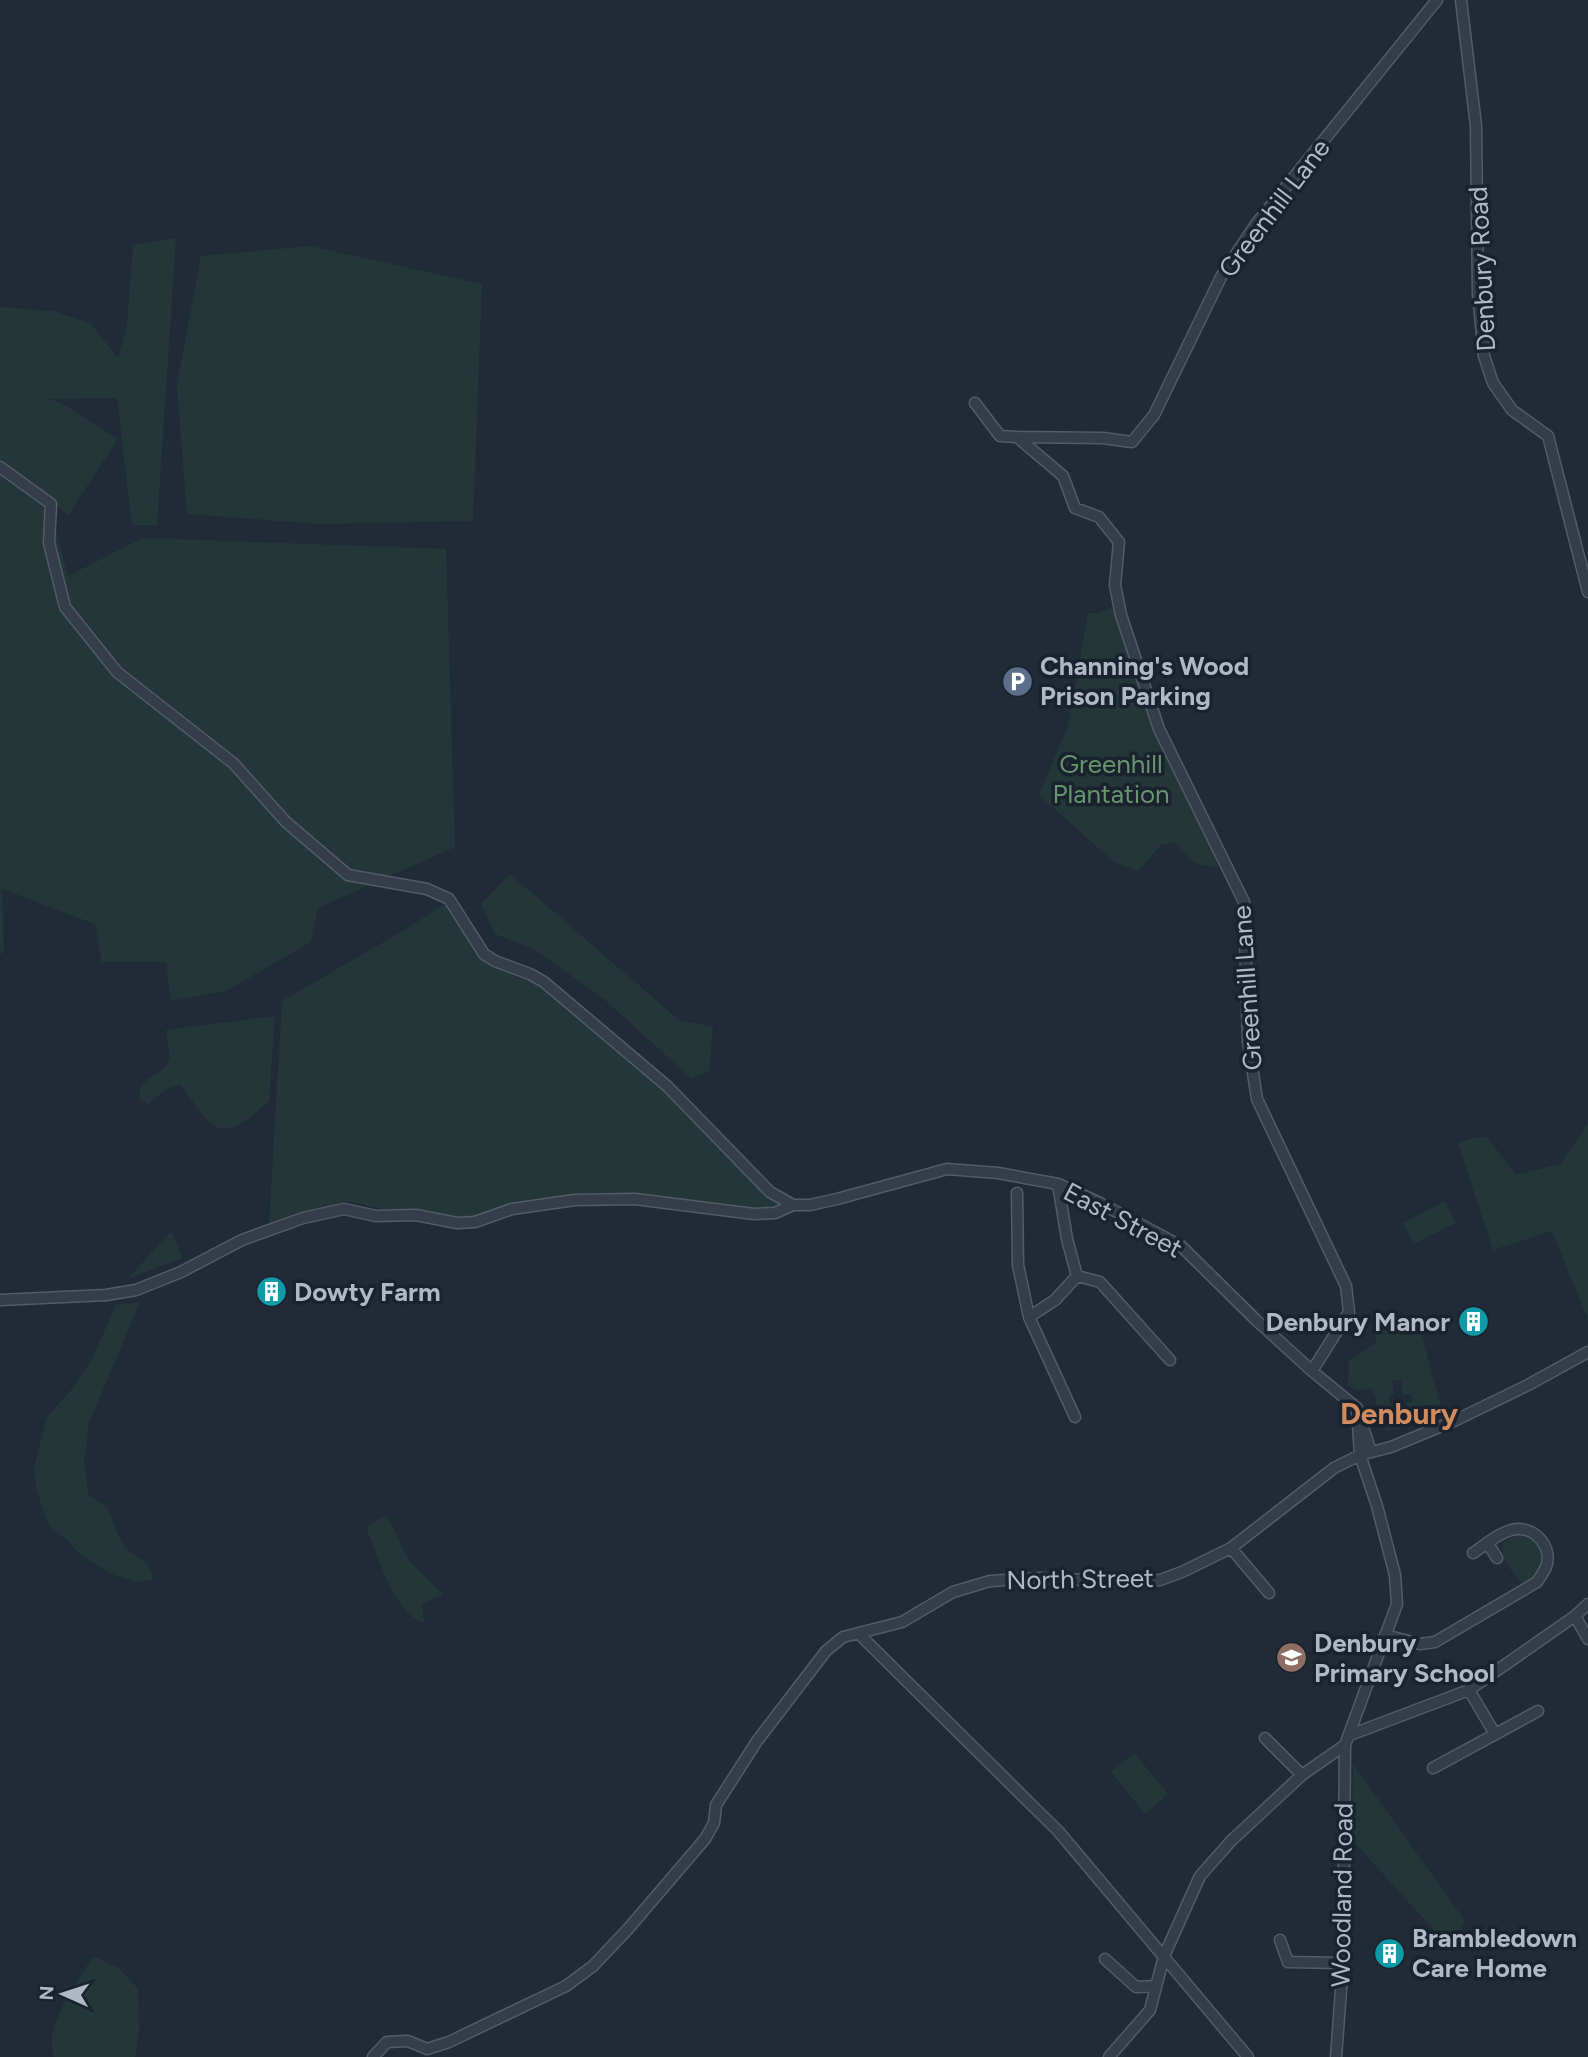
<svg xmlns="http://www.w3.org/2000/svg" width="1588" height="2057" viewBox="0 0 1588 2057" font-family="Figtree,sans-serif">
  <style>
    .green { fill: #233739; fill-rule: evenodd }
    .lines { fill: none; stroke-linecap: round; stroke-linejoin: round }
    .minor-casing { stroke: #525b66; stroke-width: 13 }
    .minor { stroke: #343d48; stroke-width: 10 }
    .labels { text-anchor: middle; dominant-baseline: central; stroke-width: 7; stroke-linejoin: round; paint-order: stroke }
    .street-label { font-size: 26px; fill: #afb8c5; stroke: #1a222d }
    .poi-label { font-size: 26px; font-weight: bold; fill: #afb8c5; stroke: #1a222d; text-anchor: start }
    .park-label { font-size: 26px; fill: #67956f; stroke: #1a222d }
    .quarter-label { font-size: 30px; font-weight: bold; fill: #d18b5d; stroke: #1a222d }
  </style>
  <rect width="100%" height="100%" fill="#212b38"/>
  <!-- green -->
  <path class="green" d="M176 238 157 525H132L117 398 49 399 63 404 118 439 68 515 0 462V307L52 311 90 323 118 358 127 325 133 245Z
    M310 246 482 284 473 521 318 524 187 514 177 385 201 256Z
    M0 473 44 508 57 533 68 576 143 538 446 549 455 847 318 908 311 942 226 991 171 1001 166 962H102L95 924 2 889 4 952 0 954Z
    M1113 607 1149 719 1213 849 1218 868 1195 863 1174 843 1162 844 1138 871 1114 862 1039 795 1068 726 1088 613H1099Z
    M510 874 679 1020 713 1027 709 1072 691 1078 605 1000 534 949 495 934 481 904Z
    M446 903 481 957 493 966 525 977 543 988 664 1091 766 1196 784 1205 775 1208 755 1211 636 1193 577 1195 512 1202 474 1217 457 1218 427 1210 383 1209 347 1201 269 1224 282 1001 406 929Z
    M275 1016 269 1101C255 1113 232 1139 212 1124 199 1115 191 1096 180 1085L166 1089 148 1104 139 1100C138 1074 163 1078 169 1060 171 1052 167 1039 166 1030Z
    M1588 1124V1320L1552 1231 1493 1250 1458 1143 1474 1138 1487 1137 1516 1175 1560 1164Z
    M1445 1201 1456 1223 1414 1244 1403 1223Z
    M169 1233 173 1234 182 1258 128 1279Z
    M140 1302 89 1423 84 1463 89 1496C118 1509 108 1521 123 1544 134 1560 150 1555 153 1580L136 1582 114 1575 82 1556 66 1539 51 1528 46 1519 36 1488 34 1468 47 1417 72 1389 91 1361 116 1305Z
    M1416 1314 1441 1407 1415 1425 1386 1431 1372 1388 1357 1390 1348 1386 1349 1361 1377 1342 1374 1331ZM1401 1380 1403 1395 1411 1394 1412 1402 1407 1403V1409L1413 1408 1414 1418 1411 1419V1422L1400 1424 1396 1404 1390 1405 1389 1396 1394 1394 1392 1381Z
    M387 1515 409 1561 443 1594 422 1604 424 1623C392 1611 379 1557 366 1527Z
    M1518 1534 1531 1537 1542 1549C1543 1566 1540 1576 1524 1584 1513 1572 1500 1561 1503 1543Z
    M1134 1753 1168 1794 1145 1814 1111 1772Z
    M1353 1764 1465 1921 1450 1954 1432 1928 1355 1843 1352 1817Z
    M93 1956 120 1969 138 1989 139 2031 135 2057H54C42 2027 78 1982 93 1956Z"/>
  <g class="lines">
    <defs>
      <path id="minor" d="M1461 0 1476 126 1478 294 1484 356 1493 383 1512 410 1548 436 1588 592
        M975 403 1000 436 1017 437 1063 476 1075 508 1099 517 1119 542 1115 585 1121 615 1159 729 1244 902 1248 1041 1257 1099 1346 1286 1349 1312 1312 1371
        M1017 437 1103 438 1132 442 1154 415 1222 275 1256 224 1437 0
        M0 467 51 504 49 543 65 607 117 672 233 763 286 822 348 875 427 889 449 899 484 954 495 961 530 974 544 982 667 1086 770 1192 793 1205
        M1058 1184 1067 1239 1077 1276 1100 1282 1170 1360
        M1017 1193 1018 1265 1029 1317 1075 1417
        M0 1300 106 1295 136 1290 181 1272 242 1240 303 1218 344 1209 376 1216 416 1215 457 1223 475 1222 512 1209 575 1200 635 1199 754 1214 775 1213 793 1205H810L837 1199 947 1169 998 1173 1058 1184 1098 1202 1181 1246 1256 1320 1312 1371 1357 1408 1360 1455 1377 1506 1395 1575 1397 1604 1345 1745 1343 1963 1336 2057
        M1029 1317 1055 1300 1077 1276
        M1362 1424 1371 1452
        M1488 1544 1497 1558
        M1231 1548 1269 1593
        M1575 1616 1588 1639
        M859 1634 1059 1832 1248 2057
        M1385 1635 1420 1644 1435 1642 1537 1582C1540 1577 1544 1572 1546 1567 1553 1549 1537 1528 1517 1529 1502 1530 1485 1545 1473 1553
        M1469 1690 1495 1734
        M1350 1735 1469 1690 1575 1616 1588 1604
        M1265 1738 1302 1775
        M1433 1768 1538 1711
        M1280 1940 1288 1962 1343 1963
        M1105 1959 1136 1987 1156 1986
        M373 2057 387 2042 408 2041 427 2049 449 2042 566 1986 593 1966 628 1929 705 1839 714 1823 716 1805 757 1741 826 1651 843 1637 902 1622 953 1592 990 1581 1041 1578 1133 1582 1160 1580 1182 1572 1231 1548 1334 1468 1360 1455 1391 1447 1454 1421 1528 1385 1588 1352
        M1109 2057 1150 2010 1164 1956 1200 1876 1231 1841 1302 1775 1345 1745"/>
    </defs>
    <!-- minor casing -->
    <use href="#minor" class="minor-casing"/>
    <!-- minor -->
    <use href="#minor" class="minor"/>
  </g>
  <!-- icons -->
  <defs>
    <symbol id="parking-disc" viewBox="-11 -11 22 22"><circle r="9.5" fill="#5c6f8a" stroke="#1a222d"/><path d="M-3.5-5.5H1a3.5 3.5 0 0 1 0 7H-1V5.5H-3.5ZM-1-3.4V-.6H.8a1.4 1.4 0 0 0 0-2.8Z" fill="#fff"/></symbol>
    <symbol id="building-disc" viewBox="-11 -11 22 22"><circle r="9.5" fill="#0f9aa8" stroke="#1a222d"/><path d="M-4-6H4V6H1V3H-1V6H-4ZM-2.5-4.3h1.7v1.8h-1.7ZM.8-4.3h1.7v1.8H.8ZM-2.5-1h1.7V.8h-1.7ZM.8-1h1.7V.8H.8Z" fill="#fff"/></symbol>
    <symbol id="school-disc" viewBox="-11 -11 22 22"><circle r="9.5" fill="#8d6e63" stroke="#1a222d"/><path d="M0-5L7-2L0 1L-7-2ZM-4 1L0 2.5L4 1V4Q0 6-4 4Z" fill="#fff"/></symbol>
  </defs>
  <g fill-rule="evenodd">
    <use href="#parking-disc" x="1000" y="664" width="35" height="35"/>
    <use href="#building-disc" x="254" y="1274" width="35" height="35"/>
    <use href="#building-disc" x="1456" y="1304" width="35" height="35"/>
    <use href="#school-disc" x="1274" y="1640" width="35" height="35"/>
    <use href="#building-disc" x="1372" y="1936" width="35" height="35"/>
  </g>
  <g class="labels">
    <!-- street labels -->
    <g class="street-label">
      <text transform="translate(1274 208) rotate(-53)">Greenhill Lane</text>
      <text transform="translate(1482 269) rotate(-93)">Denbury Road</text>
      <text transform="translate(1247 988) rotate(-94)">Greenhill Lane</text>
      <text transform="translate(1123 1220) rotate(28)">East Street</text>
      <text transform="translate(1080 1579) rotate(-1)">North Street</text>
      <text transform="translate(1342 1895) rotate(-89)">Woodland Road</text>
    </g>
    <!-- poi labels -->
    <g class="poi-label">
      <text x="1040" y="666">Channing's Wood<tspan x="1040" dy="30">Prison Parking</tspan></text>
      <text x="294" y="1292">Dowty Farm</text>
      <text x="1450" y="1322" text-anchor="end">Denbury Manor</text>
      <text x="1314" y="1643">Denbury<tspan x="1314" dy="30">Primary School</tspan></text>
      <text x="1412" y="1938">Brambledown<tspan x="1412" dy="30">Care Home</tspan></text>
    </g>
    <!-- park labels -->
    <g class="park-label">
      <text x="1111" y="764">Greenhill<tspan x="1111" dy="30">Plantation</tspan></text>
    </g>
    <!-- quarter labels -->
    <g class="quarter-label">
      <text x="1399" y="1413">Denbury</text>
    </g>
  </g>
  <!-- north arrow -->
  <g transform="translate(63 1994) rotate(273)" stroke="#1a222d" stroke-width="5" paint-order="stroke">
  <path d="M0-5L12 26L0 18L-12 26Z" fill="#afb8c5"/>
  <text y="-10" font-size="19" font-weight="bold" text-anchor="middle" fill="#afb8c5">N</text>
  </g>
</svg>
